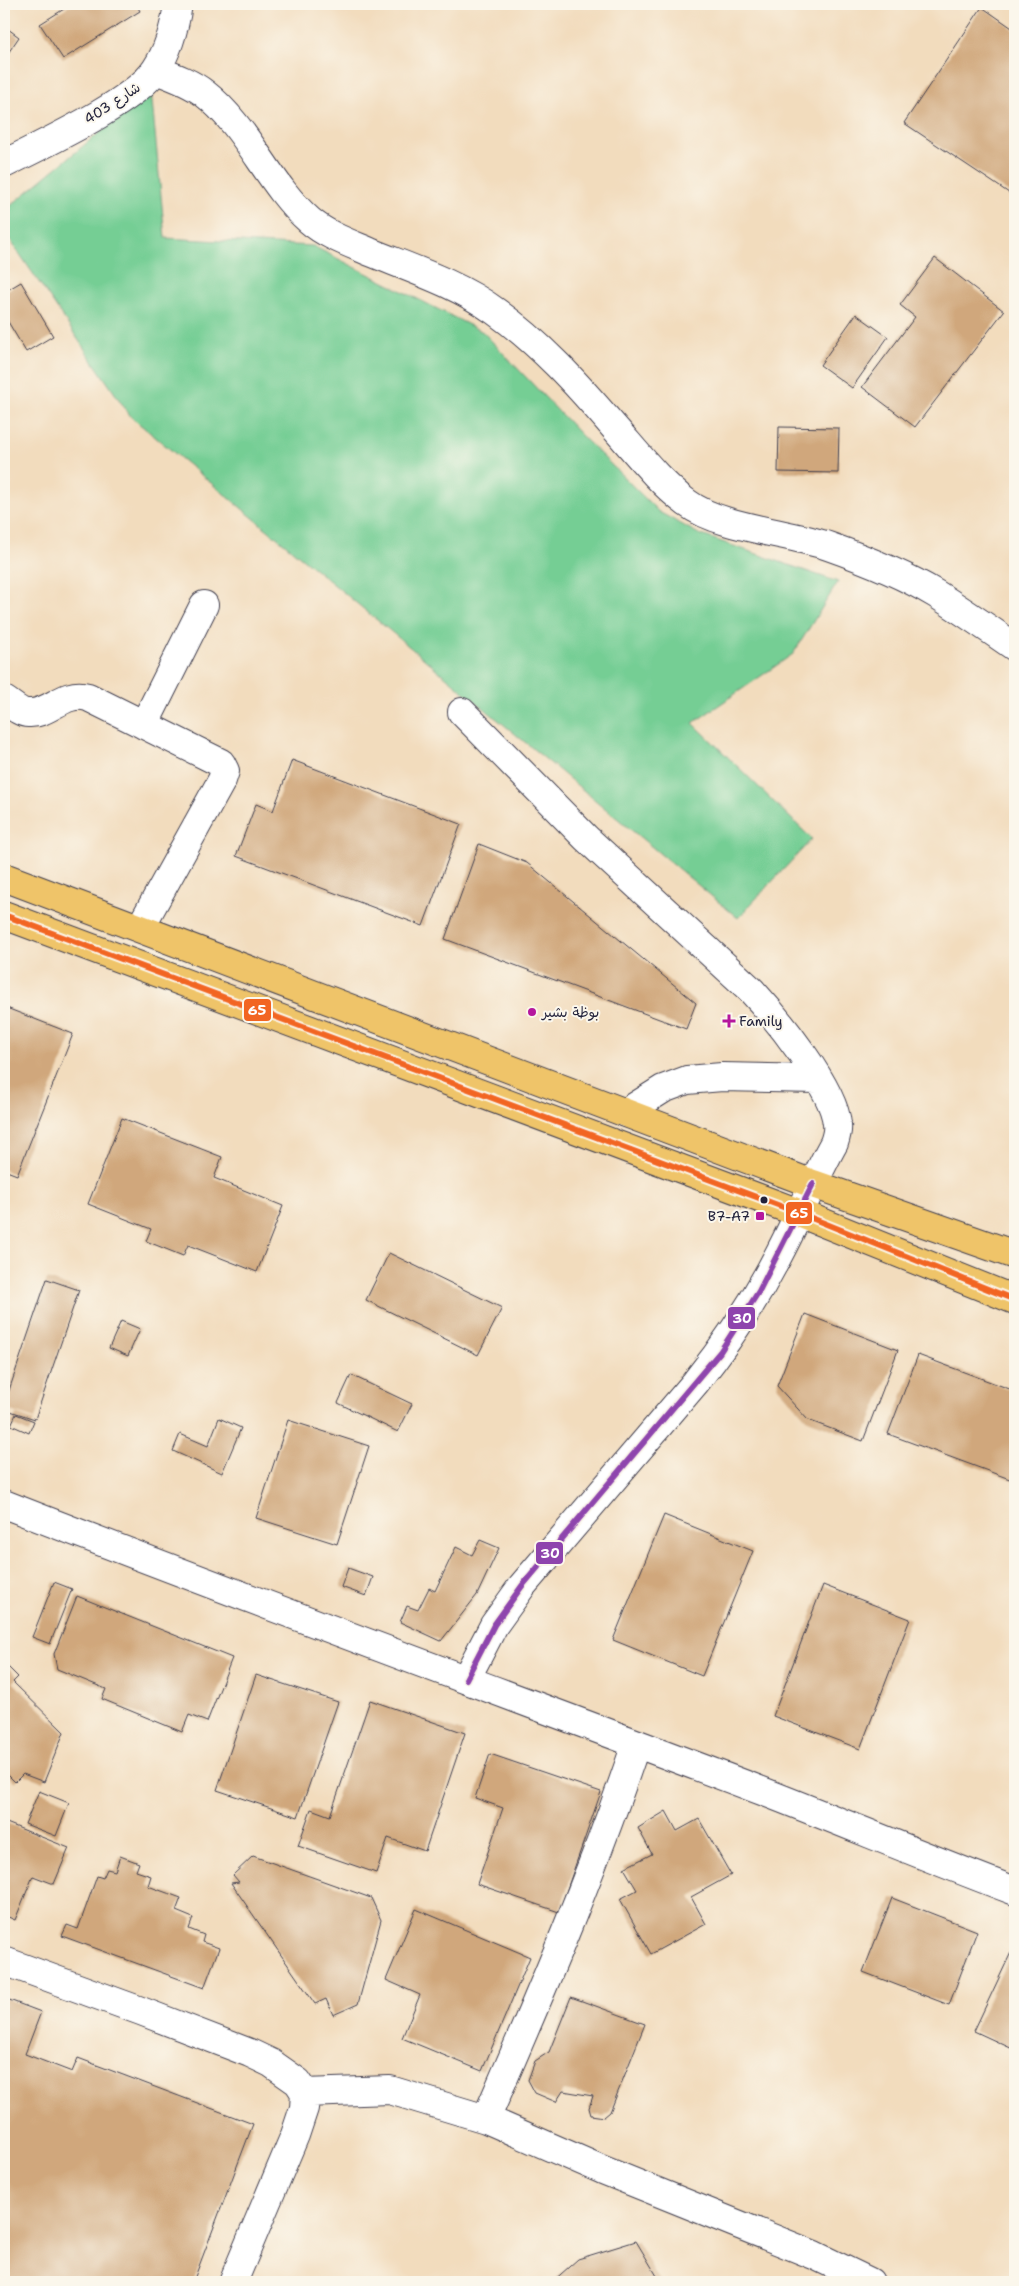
<svg xmlns="http://www.w3.org/2000/svg" width="1019" height="2286" viewBox="0 0 1019 2286" font-family="'Shantell Sans','Playpen Sans Arabic',sans-serif">
  <style>
    .green { fill: #75ce94; stroke: #4c7868 }
    .building { fill: #d0a77b }
    .lines { fill: none; stroke-linecap: round; stroke-linejoin: round }
    .minor-casing { stroke: #413e4e; stroke-width: 30 }
    .highway-casing { stroke: #413e4e; stroke-width: 30 }
    .minor { stroke: #fff; stroke-width: 28 }
    .highway { stroke: #efc469; stroke-width: 28 }
    .bus-1-casing { stroke: #fbf7ec; stroke-width: 10 }
    .bus-2-casing { stroke: #fbf7ec; stroke-width: 10 }
    .bus-1 { stroke: #f26522; stroke-width: 6 }
    .bus-2 { stroke: #8e44ad; stroke-width: 6 }
    .poi-dot { fill: #b5179e; stroke: #fbf7ec; stroke-width: 2 }
    .bus-dot { fill: #22223b; stroke: #fbf7ec; stroke-width: 2 }
    .labels { text-anchor: middle; dominant-baseline: central; stroke-width: 4; stroke-linejoin: round; paint-order: stroke }
    .street-label { font-size: 14px; fill: #22223b; stroke: #fbf7ec }
    .poi-label { font-size: 14px; fill: #22223b; stroke: #fbf7ec; text-anchor: start }
    .line-badge { stroke: #fbf7ec; stroke-width: 2 }
    .badge-label { font-size: 14px; text-anchor: middle; font-weight: bold; fill: #fff }
  </style>
  <rect width="100%" height="100%" fill="#fbf7ec"/>
  <filter id="ink" filterUnits="userSpaceOnUse"><feTurbulence type="fractalNoise" baseFrequency=".02" numOctaves="2"/><feDisplacementMap in="SourceGraphic" scale="10" xChannelSelector="R" yChannelSelector="G"/><feConvolveMatrix kernelMatrix="1 2 1 2 8 2 1 2 1" color-interpolation-filters="sRGB"/></filter>
  <filter id="wash" filterUnits="userSpaceOnUse"><feTurbulence type="fractalNoise" baseFrequency=".0096" numOctaves="4" result="noise"/><feDisplacementMap in="SourceGraphic" scale="20" xChannelSelector="R" yChannelSelector="G"/><feGaussianBlur stdDeviation="1.12" result="paint"/><feColorMatrix in="noise" values="0 0 0 0 0 0 0 0 0 0 0 0 0 0 0 0 0 1.4 0 .05"/><feComposite in="paint" operator="in"/></filter>
  <g filter="url(#wash)">
    <rect width="100%" height="100%" fill="#f2dcbd"/>
    <!-- green -->
    <path class="green" d="M151 90 165 238 313 246 483 332 579 433 659 512 699 534 838 582 793 654 693 723 812 839 738 918 131 417 4 231V211Z"/>
    <g id="blocks">
      <!-- building -->
      <path class="building" d="M72 4H136L140 11 63 59 40 24Z
        M982 7 1015 30V197L904 123Z
        M4 26 19 37 4 59Z
        M935 258 1004 311 915 427 862 387 915 317 900 305Z
        M21 282 53 336 26 352 4 315V292Z
        M856 314 888 337 852 388 820 365Z
        M779 427 839 428 838 473 778 472Z
        M292 760 461 824 423 926 236 856 256 804 273 811Z
        M479 844 527 863 696 1003 686 1029 445 939Z
        M4 1007 73 1034 17 1175 4 1170Z
        M122 1118 222 1157 214 1178 283 1206 257 1272 188 1245 183 1256 146 1241 151 1229 88 1204Z
        M389 1253 502 1308 478 1355 366 1300Z
        M47 1279 79 1290 35 1419 4 1409V1405Z
        M805 1314 898 1350 863 1441 808 1420 777 1386Z
        M121 1321 140 1329 128 1356 109 1348Z
        M918 1355 1015 1391V1481L888 1434Z
        M351 1375 412 1404 398 1432 338 1403Z
        M16 1414 34 1421 29 1433 11 1425Z
        M219 1418 241 1428 222 1473 173 1451 180 1434 208 1446Z
        M288 1420 369 1446 337 1544 256 1518Z
        M664 1515 753 1551 702 1676 613 1640Z
        M480 1540 499 1548 477 1595 441 1641 400 1622 407 1606 418 1610 429 1588 435 1591 456 1547 472 1555Z
        M348 1568 373 1577 366 1596 341 1587Z
        M54 1582 72 1589 50 1644 32 1637Z
        M823 1585 910 1619 860 1749 773 1716Z
        M77 1596 232 1658 207 1722 189 1715 182 1732 102 1699 106 1689 57 1669 54 1654Z
        M4 1663 18 1677 13 1682 64 1732 44 1782 23 1774 15 1782 4 1771Z
        M256 1675 338 1702 298 1817 217 1790Z
        M370 1700 465 1733 425 1851 388 1838 376 1873 298 1846 311 1809 330 1816Z
        M490 1754 601 1792 559 1912 477 1884 503 1808 475 1798Z
        M39 1791 69 1803 56 1836 25 1824Z
        M666 1811 677 1831 699 1819 731 1875 691 1897 706 1924 651 1954 620 1899 637 1890 624 1868 652 1854 638 1828Z
        M4 1822 69 1848 54 1884 33 1876 15 1920 4 1915Z
        M120 1856 139 1863 136 1871 151 1876 148 1886 181 1898 176 1911 193 1918 189 1929 204 1935 202 1942 219 1948 204 1988 62 1936 67 1925 78 1929 97 1876 103 1878 107 1869 115 1871Z
        M253 1856 371 1898 381 1920 358 2004 333 2015 326 1999 315 2004 231 1883 239 1882 233 1875Z
        M892 1898 977 1931 949 2005 863 1972Z
        M416 1909 530 1957 482 2071 402 2038 420 1995 386 1980Z
        M1015 1944V2050L974 2031Z
        M571 1997 645 2024 610 2112 604 2117 591 2115 589 2108 593 2096 563 2091 556 2102 535 2093 528 2080 535 2061 549 2052Z
        M4 1998 41 2012 25 2054 72 2072 78 2058 253 2124 193 2282H4Z
        M636 2241 660 2281 658 2282H552L578 2259Z"/>
    </g>
  </g>
  <g filter="url(#ink)">
    <use href="#blocks" fill-opacity="0" stroke="#413e4e" stroke-width="1"/>
    <g class="lines">
      <defs>
        <path id="minor" d="M156 70C172 76 190 82 204 93 248 127 268 184 309 220 326 235 349 243 370 252 412 269 458 284 495 311 540 343 577 384 613 426 636 452 659 482 687 503 720 528 787 532 828 546 865 559 903 574 936 594 963 611 989 629 1015 647
          M4 164C41 145 135 102 156 69 168 51 175 25 178 4
          M4 700C11 704 20 713 28 713 50 715 63 690 88 697L221 763 225 771 222 780 140 928
          M462 712 586 838 751 990C776 1017 834 1088 837 1124 838 1130 836 1137 834 1143 814 1179 799 1216 780 1252 756 1299 728 1342 695 1383L522 1586 494 1625 466 1679
          M144 725 204 605
          M625 1113 663 1089 687 1080 722 1077 818 1079
          M4 1504C256 1603 510 1695 762 1791 847 1824 930 1859 1015 1891
          M4 1961 141 2011 250 2053 271 2063 298 2082 305 2093 304 2108 295 2135 233 2282
          M305 2093 390 2090 486 2119 603 2170 814 2255 870 2282
          M486 2119C540 1995 593 1872 636 1744"/>
        <path id="highway" d="M4 877 813 1184 1015 1255
          M4 915 799 1213 1015 1300"/>
      </defs>
      <!-- minor casing -->
      <use href="#minor" class="minor-casing"/>
      <!-- highway casing -->
      <use href="#highway" class="highway-casing"/>
      <!-- minor -->
      <use href="#minor" class="minor"/>
      <!-- highway -->
      <use href="#highway" class="highway"/>
      <defs>
        <path id="bus-1" d="M4 915 799 1213 1015 1300"/>
        <path id="bus-2" d="M466 1679 494 1625 522 1586 720 1352 759 1291 813 1184"/>
      </defs>
      <!-- bus-1 casing -->
      <use href="#bus-1" class="bus-1-casing"/>
      <!-- bus-2 casing -->
      <use href="#bus-2" class="bus-2-casing"/>
      <!-- bus-1 -->
      <use href="#bus-1" class="bus-1"/>
      <!-- bus-2 -->
      <use href="#bus-2" class="bus-2"/>
    </g>
  </g>
  <!-- markers -->
  <g class="poi-dot">
    <circle cx="532" cy="1012" r="5"/>
    <path d="M726.5 1013.5h5v5h5v5h-5v5h-5v-5h-5v-5h5z"/>
    <rect x="755" y="1211" width="10" height="10" rx="2.5"/>
  </g>
  <circle class="bus-dot" cx="764" cy="1200" r="4.5"/>
  <g class="labels">
    <!-- street labels -->
    <g class="street-label">
      <text transform="translate(112 103) rotate(-33)">شارع 403</text>
    </g>
    <!-- poi labels -->
    <g class="poi-label">
      <text x="542" y="1012">بوظة بشير</text>
      <text x="739" y="1021">Family</text>
      <text x="750" y="1216" text-anchor="end">B7-A7</text>
    </g>
  </g>
  <g class="line-badge">
    <rect x="243" y="998" width="29" height="24" rx="5" fill="#f26522"/>
    <rect x="785" y="1201" width="28" height="24" rx="5" fill="#f26522"/>
    <rect x="727" y="1306" width="29" height="24" rx="5" fill="#8e44ad"/>
    <rect x="535" y="1541" width="29" height="24" rx="5" fill="#8e44ad"/>
  </g>
  <g class="badge-label">
    <text x="257" y="1015">65</text>
    <text x="799" y="1218">65</text>
    <text x="742" y="1323">30</text>
    <text x="550" y="1558">30</text>
  </g>
  <!-- margin -->
  <rect width="1019" height="2286" fill="none" stroke="#fbf7ec" stroke-width="20"/>
</svg>
